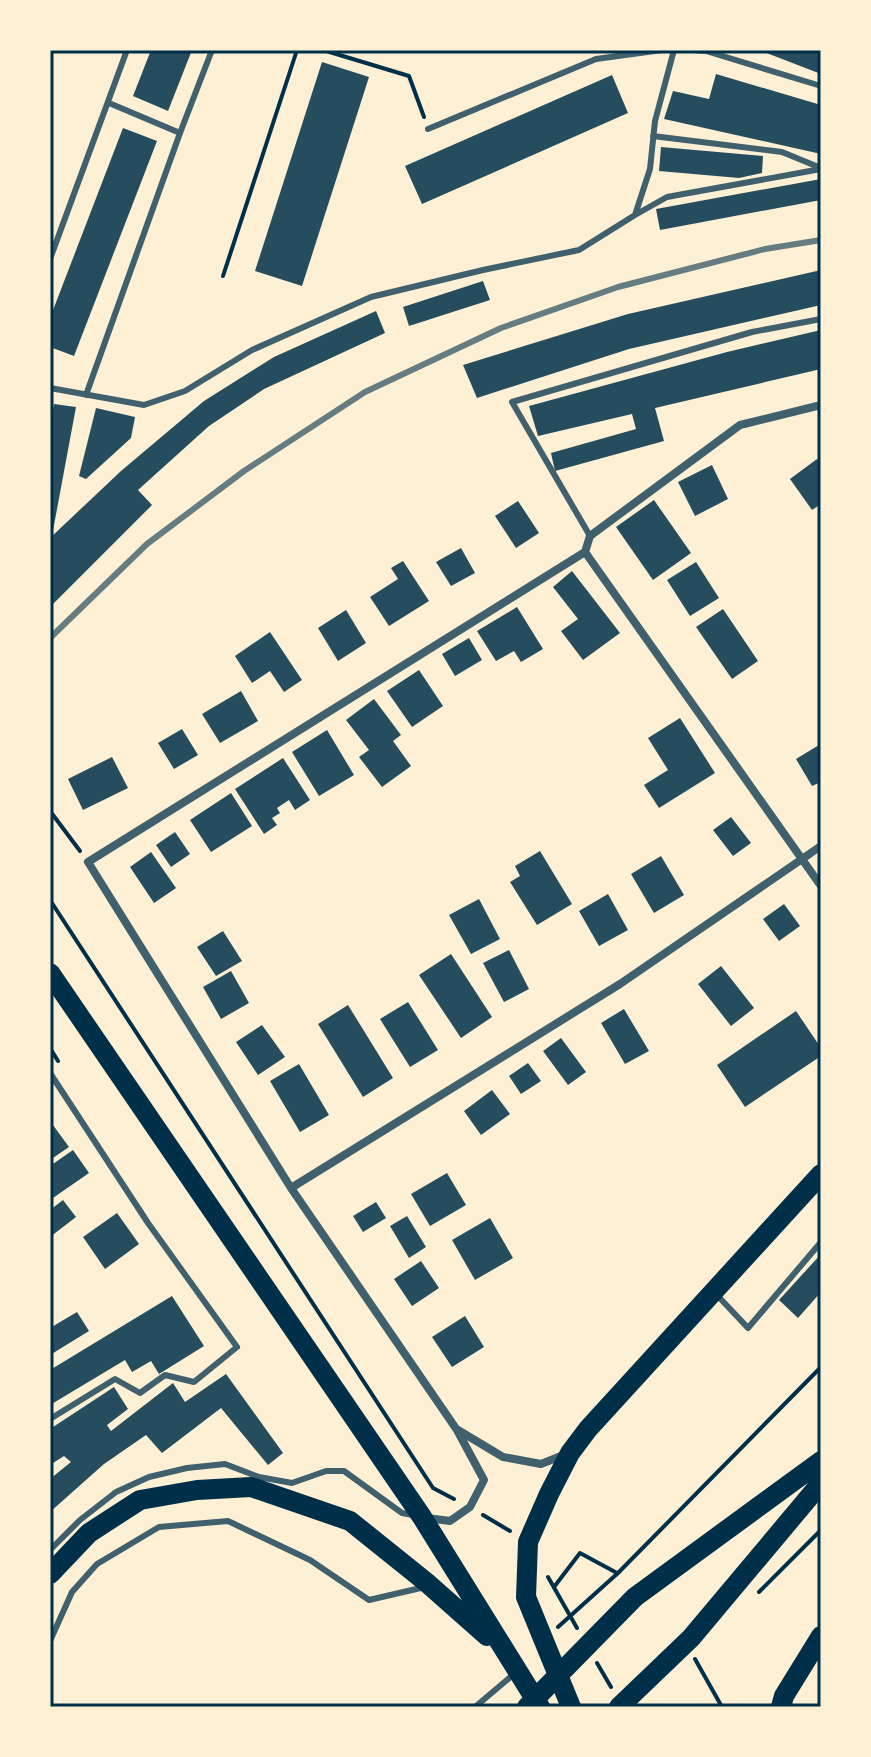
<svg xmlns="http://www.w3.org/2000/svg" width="871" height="1757" viewBox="0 0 871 1757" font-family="Lato,sans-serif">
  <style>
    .building { fill: #264d5e }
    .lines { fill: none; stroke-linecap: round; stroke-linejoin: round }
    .path { stroke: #003049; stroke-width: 4 }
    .service { stroke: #3f606c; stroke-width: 6 }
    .minor { stroke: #3f606c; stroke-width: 8 }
    .primary { stroke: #003049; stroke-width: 20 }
    .rail { stroke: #657d81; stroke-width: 6 }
    .neatline { fill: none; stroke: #003049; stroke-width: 3 }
  </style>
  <rect width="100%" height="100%" fill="#fdf0d5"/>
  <!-- building -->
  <path class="building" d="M151 50H192L168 111 133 96Z
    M759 50H821V74Z
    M322 62 369 77 302 286 255 271Z
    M716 74 821 105V154L664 119 673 91 709 99Z
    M612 75 628 113 422 204 405 166Z
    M123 128 157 141 74 356 50 347V318Z
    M661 147 763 156 762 173 739 178 659 171Z
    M821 179V200L660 230 656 209Z
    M821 270V305L629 349 477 398 463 365 628 314Z
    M483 281 490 300 409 326 403 307Z
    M376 311 385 333 264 389 209 426 138 490 152 505 50 607V538L121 471 204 401 274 357Z
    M821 330V369L655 408 664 441 555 471 551 453 636 429 632 414 538 436 529 406 727 352Z
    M54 404 76 407 52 536 50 535V424Z
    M96 408 135 417 131 438 86 479 79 476Z
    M817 459 821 464V504L812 510 790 479Z
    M712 465 728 499 695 516 678 482Z
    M654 500 691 553 653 580 616 527Z
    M518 501 539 533 516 548 495 516Z
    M461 548 475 573 451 586 436 562Z
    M403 561 429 601 389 626 370 597 398 579 391 568Z
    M696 562 719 598 690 616 667 580Z
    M572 571 620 633 583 660 561 631 578 619 553 587Z
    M517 607 543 649 521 662 514 651 496 661 477 631Z
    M723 609 758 661 732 679 696 627Z
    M346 610 366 643 338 661 318 628Z
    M270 632 302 680 284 692 270 671 252 683 235 656Z
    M469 638 482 660 455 676 442 654Z
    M419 670 443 706 412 727 387 691Z
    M241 691 258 721 220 743 202 714Z
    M374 699 401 735 393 741 411 766 382 787 359 757 369 750 346 720Z
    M680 718 715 773 659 808 644 785 668 770 648 738Z
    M182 729 198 755 174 769 158 743Z
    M327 730 354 775 319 796 292 752Z
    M819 745 821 748V782L812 786 796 759Z
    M112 757 128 788 83 810 68 779Z
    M283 758 310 800 295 810 289 800 277 808 280 813 272 818 277 825 264 834 235 789Z
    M231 793 252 826 211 852 190 820Z
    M731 817 751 843 733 856 713 830Z
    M175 832 190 854 171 867 156 845Z
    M540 851 572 904 537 925 510 882 520 876 515 866Z
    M151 852 176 888 154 903 130 867Z
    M661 856 684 895 654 913 631 874Z
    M608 894 628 930 599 946 579 911Z
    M479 899 500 939 471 954 449 915Z
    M784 904 800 926 779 941 763 919Z
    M223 931 242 961 216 976 197 947Z
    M509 950 529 989 504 1002 483 963Z
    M451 954 492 1017 461 1038 419 975Z
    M721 966 754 1008 731 1026 698 984Z
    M231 971 249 1003 221 1019 203 987Z
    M408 1002 438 1050 410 1067 380 1019Z
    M348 1005 393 1078 363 1097 318 1024Z
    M624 1009 649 1051 625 1064 601 1023Z
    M796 1011 821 1048V1056L745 1107 717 1065Z
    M262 1025 285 1057 258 1075 236 1042Z
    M561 1038 586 1072 568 1085 543 1051Z
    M528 1063 541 1081 521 1094 509 1076Z
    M299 1064 329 1115 300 1132 270 1081Z
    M492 1090 510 1114 481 1135 464 1111Z
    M50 1121 69 1147 50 1160Z
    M73 1150 89 1173 50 1200V1166Z
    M447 1173 466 1205 430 1226 411 1194Z
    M63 1200 76 1217 50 1237V1210Z
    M376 1202 386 1218 363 1232 353 1216Z
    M117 1213 139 1244 105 1269 83 1237Z
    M407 1216 426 1247 409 1258 390 1226Z
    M490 1218 513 1258 475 1280 452 1240Z
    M821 1254V1292L798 1318 779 1300Z
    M421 1261 439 1288 412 1306 394 1279Z
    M172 1296 204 1346 159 1374 151 1361 132 1372 125 1360 50 1405V1370Z
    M77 1312 89 1331 50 1355V1328Z
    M465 1316 484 1347 452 1367 432 1337Z
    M226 1374 283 1453 268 1465 221 1408 162 1453 146 1435 104 1464 50 1512V1479L71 1462 64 1456 50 1465V1429L114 1387 128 1409 107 1425 111 1431 173 1383 185 1402Z"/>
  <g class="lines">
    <!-- path -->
    <path class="path" d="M323 50 409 76 424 117
      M223 276 297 50
      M50 811 80 851
      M50 900 433 1488 454 1499
      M50 1048 58 1061
      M483 1515 510 1531
      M548 1577 577 1628
      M554 1587 580 1553 617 1573
      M759 1592 821 1530
      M558 1627 618 1573 821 1367
      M695 1659 722 1707
      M597 1663 611 1687"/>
    <!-- service -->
    <path class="service" d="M693 50 706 51 821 86
      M109 103 180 133
      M428 129 596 59 662 50
      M653 136 782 152 821 168
      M635 215 667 197 821 169
      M50 259 127 50
      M50 388 144 405 185 391 252 350 371 297 483 270 579 250 635 215 650 169 655 121 674 50
      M86 395 180 133 212 50
      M590 536 512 402 752 332 821 319
      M50 1073 148 1223 237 1347 194 1382 165 1375 140 1393 115 1379 50 1419
      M716 1294 748 1328 821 1242
      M50 1550 80 1520 116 1492 149 1477 187 1468 225 1464 259 1477 292 1483 326 1471H344L402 1513 413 1515
      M50 1641 72 1592 97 1564 159 1527 228 1521 310 1560 369 1600 425 1587
      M475 1707 514 1674"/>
    <!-- minor -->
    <path class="minor" d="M585 552 821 886
      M291 1188 620 984 821 846
      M458 1430 503 1457 541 1464 566 1454
      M427 1518 450 1521 470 1507 484 1480 457 1430 291 1188 88 862 585 552 590 536 740 425 821 405"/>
    <!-- primary -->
    <path class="primary" d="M50 973 422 1517 540 1707
      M50 1574 89 1533 140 1500 197 1490 251 1487 350 1521 426 1582 487 1636
      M527 1707 635 1597 821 1461
      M571 1707 526 1597 528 1542 549 1494 570 1453 588 1429 821 1174
      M619 1707 691 1638 821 1483
      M781 1707 784 1696 821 1636"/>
    <!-- rail -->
    <path class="rail" d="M50 638 147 544 244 471 365 392 501 328 618 287 765 249 821 240"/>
  </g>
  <!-- border -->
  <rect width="871" height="1757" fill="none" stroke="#fdf0d5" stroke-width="104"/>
  <rect x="52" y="52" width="767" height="1653" class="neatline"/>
</svg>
